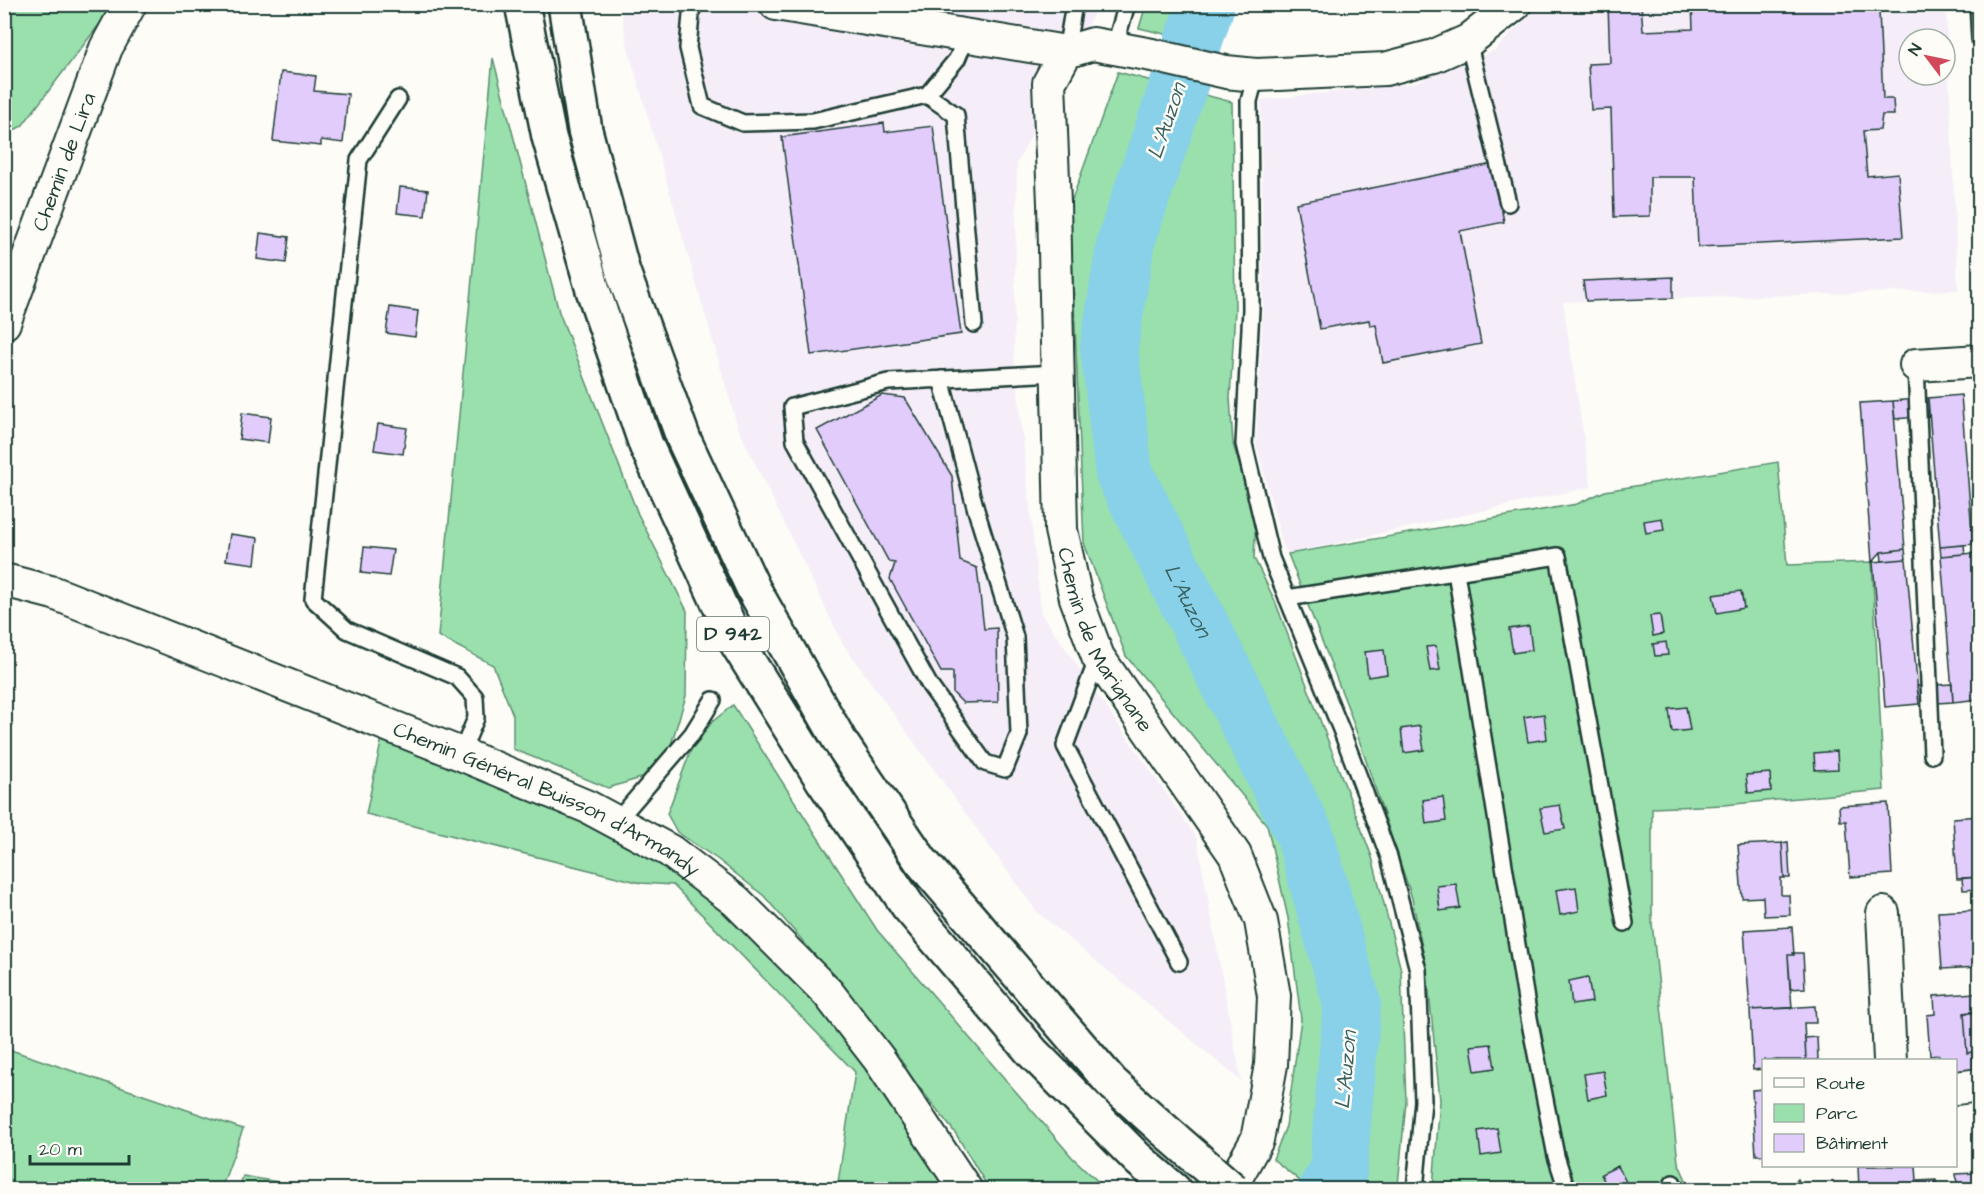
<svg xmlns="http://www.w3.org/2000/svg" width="1984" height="1194" viewBox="0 0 1984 1194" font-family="'Architects Daughter',sans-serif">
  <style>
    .built { fill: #f5eef8; fill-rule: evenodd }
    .green { fill: #99e0ad; stroke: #5c8e70; stroke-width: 1.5 }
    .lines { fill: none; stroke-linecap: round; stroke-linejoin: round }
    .river { stroke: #88d1e9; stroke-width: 58 }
    .building { fill: #e1ccfc; stroke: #1f3d34; stroke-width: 1.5 }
    .lane-casing { stroke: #1f3d34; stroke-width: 20 }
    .street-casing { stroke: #1f3d34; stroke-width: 36 }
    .primary-casing { stroke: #1f3d34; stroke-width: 38 }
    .lane { stroke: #fdfcf7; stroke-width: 15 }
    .street { stroke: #fdfcf7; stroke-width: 32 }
    .primary { stroke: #fdfcf7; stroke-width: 33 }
    .primary-bridge-casing { stroke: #1f3d34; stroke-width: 38; stroke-linecap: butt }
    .primary-bridge { stroke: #fdfcf7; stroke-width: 33 }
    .labels { text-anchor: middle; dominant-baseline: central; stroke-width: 5; stroke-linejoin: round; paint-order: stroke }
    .shield { fill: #fdfcf7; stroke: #62766e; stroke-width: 1.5 }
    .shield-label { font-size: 20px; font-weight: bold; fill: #1f3d34 }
    .street-label { font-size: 21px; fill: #1f3d34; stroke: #fdfcf7 }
    .water-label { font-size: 22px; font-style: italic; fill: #396261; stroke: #fdfcf7 }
  </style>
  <rect width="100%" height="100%" fill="#fdfcf7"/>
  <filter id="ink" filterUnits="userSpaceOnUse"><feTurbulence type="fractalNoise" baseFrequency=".0167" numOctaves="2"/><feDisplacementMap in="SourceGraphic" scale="12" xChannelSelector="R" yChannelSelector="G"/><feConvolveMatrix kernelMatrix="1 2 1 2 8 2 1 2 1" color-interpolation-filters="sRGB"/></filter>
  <g filter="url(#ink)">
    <!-- built -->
    <path class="built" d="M620 5H1098L1017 163 1014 355 1041 613 1197 838 1241 1081 1037 912 843 644 738 428 628 48Z
      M1539 5H1946L1958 290 1563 302 1591 487 1288 554 1283 546 1256 443 1263 308 1261 100 1414 83 1495 50ZM1909 39H1945V75H1909Z"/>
    <!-- green -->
    <path class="green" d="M5 5H114L22 126 5 135Z
      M1146 5H1197L1186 39 1139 28Z
      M493 58 559 312 638 514 687 611 686 696 670 748 644 777 608 788 513 749V715L493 665 438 636Z
      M1118 72 1232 102 1235 309 1230 398 1233 444 1256 519 1254 558 1275 601 1372 857 1401 970 1406 1102 1398 1185 1396 1189H1310L1273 1159 1286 1126 1301 1019 1288 918 1267 825 1126 656 1084 543 1070 205Z
      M1778 462 1787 565 1872 562 1884 790 1724 805 1652 808V923L1678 1162 1690 1189 1436 1190 1433 1187 1440 1100 1427 972 1412 898 1350 713 1288 554 1577 504 1605 491Z
      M733 705 877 930 1072 1157 1106 1189H989L956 1134 826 968 764 896 717 859 677 832 667 814 691 750 712 722Z
      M383 733 637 846 723 904 809 994 886 1093 948 1189H837L855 1072 673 885 641 883 366 814Z
      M5 1048 243 1129 221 1189H5Z
      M243 1176 320 1189H239Z"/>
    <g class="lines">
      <!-- river -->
      <path class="river" id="s1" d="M1206 4 1126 241 1109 347 1124 473 1305 835 1352 1004 1338 1172 1327 1190"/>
    </g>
    <!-- building -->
    <path class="building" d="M1608 4H1641L1643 31 1693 29 1692 4H1874V11H1879L1883 99H1893L1894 115H1882L1880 130 1863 131 1867 176 1898 173 1903 237 1698 247 1695 177H1650V216L1614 217 1611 109 1591 110 1588 64 1610 63Z
      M281 72 316 76 314 91 348 94 343 143 321 140V146L273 141Z
      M884 123 885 132 933 126 961 334 811 355 782 137Z
      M1493 164 1504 222 1460 231 1481 344 1383 363 1376 325 1370 326 1369 320 1320 329 1296 203Z
      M400 187 428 190 425 216 397 213Z
      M260 233 289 237 286 263 257 259Z
      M1673 277V298L1586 301 1583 281Z
      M390 307 418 311 415 337 386 333Z
      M882 395 905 398 952 476 960 561 977 568 984 629 997 628 998 702 963 703 953 693V672H941L890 579 895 563 889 562 817 430Z
      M1961 395 1973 544 1940 547 1928 398Z
      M1928 398 1929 416 1895 419 1893 401Z
      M1893 401 1905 549 1881 552 1872 562 1860 403Z
      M242 413 271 417 268 443 239 439Z
      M378 424 407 428 403 454 374 450Z
      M1662 518 1664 530 1646 533 1644 521Z
      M230 534 258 538 255 564 226 560Z
      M1964 545 1965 554 1941 556 1940 547Z
      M364 547 393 550 389 576 361 573Z
      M1905 549 1906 559 1882 561 1881 552Z
      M1974 553 1980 620V699L1953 702 1941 556Z
      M1906 559 1919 704 1885 707 1873 562Z
      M1741 591 1744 608 1717 613 1713 595Z
      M1660 615 1663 634 1653 636 1650 616Z
      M1529 626 1532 650 1513 653 1509 629Z
      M1666 642 1668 655 1655 656 1653 644Z
      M1436 646 1440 670 1430 671 1426 647Z
      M1384 650 1387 674 1368 677 1365 652Z
      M1952 684 1953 702 1919 704 1917 686Z
      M1686 707 1690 730 1672 732 1669 709Z
      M1544 714 1547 739 1528 742 1524 717Z
      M1420 726 1424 750 1404 753 1401 729Z
      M1837 751 1838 769 1815 770 1814 753Z
      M1770 773 1771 791 1748 793 1746 775Z
      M1443 797 1446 821 1426 824 1423 800Z
      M1888 803 1892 874 1850 877 1846 821H1840L1839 806Z
      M1560 805 1565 829 1545 832 1540 808Z
      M1980 816V877L1957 879 1953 818Z
      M1788 842 1790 878H1784L1782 843Z
      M1782 843 1784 878H1781V895H1789L1790 915 1764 916 1763 897 1742 898 1738 845Z
      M1980 877V889L1963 890 1962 878Z
      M1456 884 1460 908 1440 911 1437 886Z
      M1576 887 1579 911 1560 915 1556 890Z
      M1975 910 1978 967 1942 969 1938 912Z
      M1792 927 1794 955H1788L1792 1008 1750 1010 1744 930Z
      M1793 953H1803L1805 988 1790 989 1788 955H1794Z
      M1588 977 1592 1002 1572 1005 1569 981Z
      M1975 993 1977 1013H1964L1967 1053 1972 1052 1974 1075 1956 1076V1060H1940L1939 1055 1930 1056 1927 1015 1935 1014 1934 996Z
      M1815 1006 1816 1023H1804L1806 1060H1764V1069L1753 1070 1750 1010Z
      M1976 1011H1980V1074L1974 1075 1972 1052 1967 1053 1964 1013Z
      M1817 1037 1818 1060H1806L1805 1038Z
      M1491 1044 1495 1068 1475 1071 1471 1046Z
      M1603 1071 1607 1095 1588 1099 1584 1074Z
      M1764 1089V1155H1756L1752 1090Z
      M1497 1128 1501 1153 1481 1156 1478 1131Z
      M1618 1166 1629 1188 1608 1190 1601 1174Z
      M1858 1166H1916L1917 1181 1936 1180 1937 1190H1859Z
      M1975 1173V1183H1980V1190H1937L1936 1185 1957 1184 1956 1174Z
      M1797 1179 1807 1190H1786Z"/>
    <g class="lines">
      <defs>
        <path id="lane" d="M692 4 688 48 702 106 743 123 813 121 927 95 957 59 967 35
          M1978 4 1980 39
          M1468 41 1508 203
          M1114 48 1127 4
          M1066 52 1074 4
          M1256 75 1249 101 1251 309 1244 444 1271 558 1342 732 1389 857 1418 970 1423 1101 1415 1190
          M927 95 956 115 974 324
          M398 99 359 160 313 599 347 630 457 677 475 697 476 718 461 754
          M1916 365 1932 755
          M941 379 976 510 1015 637 1019 734 1005 769 985 763 930 686 795 441 792 407 888 382 1057 373
          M1456 572 1529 1018 1556 1156 1567 1190
          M1287 598 1558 556 1625 923
          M1098 657 1065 746 1179 962
          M616 822 692 734 713 700
          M1673 1183 1676 1190"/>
        <g id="street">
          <path d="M776 4 1066 52 1093 44 1152 55 1226 72 1256 75 1385 69 1434 56 1468 41 1515 4"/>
          <path id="s2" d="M1066 52 1049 83 1054 203 1061 530 1076 598 1098 657 1235 855 1261 921 1274 996 1271 1065 1257 1140 1229 1190"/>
          <path id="s3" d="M4 323 106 48 130 4"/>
          <path d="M1916 365 1980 361"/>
          <path id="s4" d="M4 580 54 593 461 754 588 807 670 851 736 901 828 993 879 1059 966 1190"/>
          <path d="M1883 913 1890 1060"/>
          <path d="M1956 1088 1980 1085"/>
        </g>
        <path id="primary" d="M522 4 549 137 593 290 646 445 738 645 822 779 908 906 1032 1052 1138 1159 1174 1190
          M565 4 585 130 623 272 684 440 754 590 841 743 921 861 1111 1082 1162 1128"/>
      </defs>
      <!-- lane casing -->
      <use href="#lane" class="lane-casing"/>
      <!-- street casing -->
      <use href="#street" class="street-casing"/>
      <!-- primary casing -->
      <use href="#primary" class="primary-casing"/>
      <!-- lane -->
      <use href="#lane" class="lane"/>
      <!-- street -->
      <use href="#street" class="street"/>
      <!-- primary -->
      <use href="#primary" class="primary"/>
      <defs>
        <path id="primary-bridge" d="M1162 1128 1233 1190"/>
      </defs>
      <!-- primary-bridge casing -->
      <use href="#primary-bridge" class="primary-bridge-casing"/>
      <!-- primary-bridge -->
      <use href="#primary-bridge" class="primary-bridge"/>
    </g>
  </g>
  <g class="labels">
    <!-- shield labels -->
    <rect class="shield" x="697" y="617" width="72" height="34" rx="4.5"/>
    <g class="shield-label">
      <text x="733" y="634">D 942</text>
    </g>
    <!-- street labels -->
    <g class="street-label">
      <text stroke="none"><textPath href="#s3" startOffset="172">Chemin de Lira</textPath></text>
      <text stroke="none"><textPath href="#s2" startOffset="602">Chemin de Marignane</textPath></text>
      <text stroke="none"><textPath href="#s4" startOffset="586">Chemin Général Buisson d'Armandy</textPath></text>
    </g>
    <!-- water labels -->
    <g class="water-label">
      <text transform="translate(1167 121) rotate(-71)">L'Auzon</text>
      <text stroke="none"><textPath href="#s1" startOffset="627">L'Auzon</textPath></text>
      <text transform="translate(1346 1070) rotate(-85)">L'Auzon</text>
    </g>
  </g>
  <!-- margin -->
  <rect width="1984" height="1194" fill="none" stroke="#fdfcf7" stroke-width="24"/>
  <rect x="12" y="12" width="1960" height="1170" fill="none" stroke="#1f3d34" stroke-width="2" filter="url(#ink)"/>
  <!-- legend -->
  <rect x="1762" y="1059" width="195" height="108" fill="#fdfcf7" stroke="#a4b0a9" stroke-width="1.5"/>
  <rect x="1774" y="1078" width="30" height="9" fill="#fdfcf7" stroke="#a4b0a9" stroke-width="1.5"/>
  <text x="1816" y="1089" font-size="18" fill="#1f3d34">Route</text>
  <rect x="1774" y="1104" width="30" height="18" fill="#99e0ad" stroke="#a4b0a9" stroke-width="1.5"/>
  <text x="1816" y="1119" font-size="18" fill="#1f3d34">Parc</text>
  <rect x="1774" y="1134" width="30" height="18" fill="#e1ccfc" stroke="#a4b0a9" stroke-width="1.5"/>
  <text x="1816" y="1149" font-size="18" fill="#1f3d34">Bâtiment</text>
  <!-- north arrow -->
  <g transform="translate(1927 57) rotate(302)"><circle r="28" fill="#fdfcf7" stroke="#a4b0a9" stroke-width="1.5"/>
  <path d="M0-4.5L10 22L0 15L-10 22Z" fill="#d1495b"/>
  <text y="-9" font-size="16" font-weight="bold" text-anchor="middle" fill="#1f3d34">N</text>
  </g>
  <!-- scale -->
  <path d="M30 1155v9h99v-9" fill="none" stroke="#1f3d34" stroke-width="3"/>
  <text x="39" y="1155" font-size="18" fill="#1f3d34" stroke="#fdfcf7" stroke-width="4.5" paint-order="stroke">20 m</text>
</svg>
